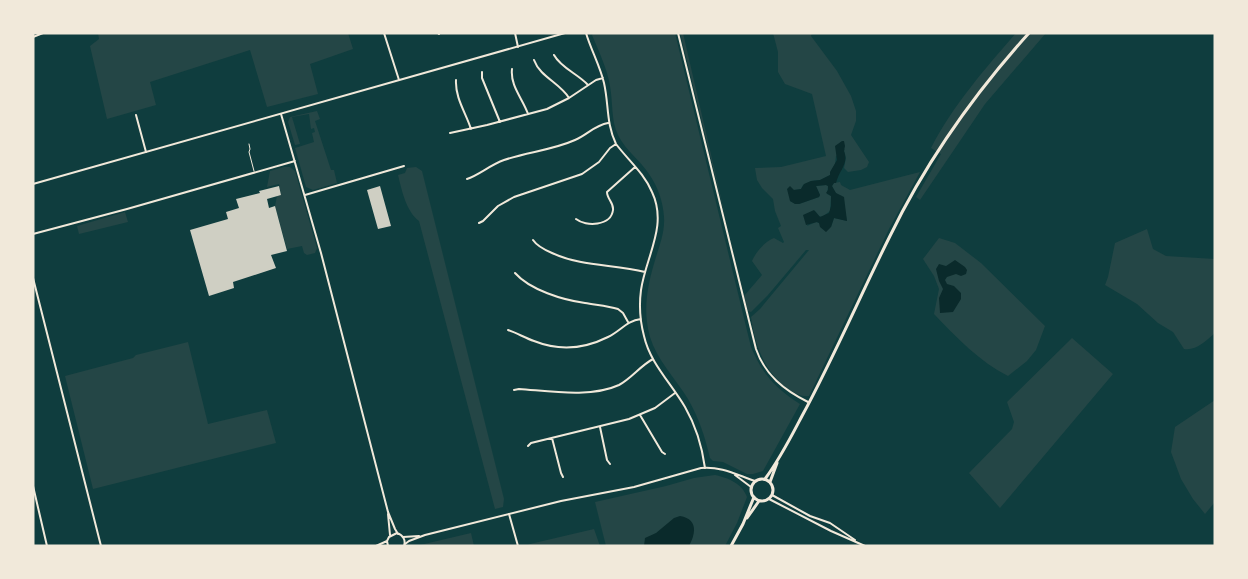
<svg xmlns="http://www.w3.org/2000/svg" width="1248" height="579" viewBox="0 0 1248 579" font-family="Jost,sans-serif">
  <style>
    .green { fill: #244646 }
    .water { fill: #0a2a2b }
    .building { fill: #cfcfc3 }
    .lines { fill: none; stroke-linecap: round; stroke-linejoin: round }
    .service { stroke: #f1e9da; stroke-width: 1 }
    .minor { stroke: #f1e9da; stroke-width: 2 }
    .tertiary { stroke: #f1e9da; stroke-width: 2 }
    .primary { stroke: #f1e9da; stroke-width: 3 }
  </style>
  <rect width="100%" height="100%" fill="#0f3d3e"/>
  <!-- green -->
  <path class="green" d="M98 33H348L353 49 310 64 318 94 267 107 250 50 150 82 156 105 107 119 90 46 99 39Z
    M594 33H675L751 347C763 375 774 387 800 404L763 471 753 474H747L723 462 713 461 710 458C705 437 699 418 688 399 675 378 657 360 650 337 642 309 648 283 656 257 660 244 665 231 664 217 663 202 658 187 649 174 640 160 626 151 618 135 611 121 613 102 610 86 607 68 599 52 592 35Z
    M680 33H683L727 224Z
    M773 33H812L811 36 837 71 851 96 856 111V121L851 135 869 162 867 167 861 170 848 172 844 168 846 158 844 151 845 149 836 156 835 164 830 175 820 180 811 181 803 185 801 189 794 190 790 201 796 204H799L819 197 820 195 816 186 826 185 828 186 827 194 831 196 830 211 822 217 819 216 815 211 807 226 816 222 831 227 834 218 847 221 842 196C836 195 834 191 832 186L834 183 840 182 841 185 850 190 920 172 889 229 809 396C802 397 797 394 791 391 765 374 755 346 751 317L760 309 809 250H806L768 295 751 312 748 311 744 296 762 275 752 261C756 252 764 242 774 238L783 243 784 242 778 228 781 226 775 211 773 199 762 188 757 180 755 168 781 167 826 156 812 94 785 84 778 72V52Z
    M1016 33H1046L985 104 920 200 916 197 941 154 931 148C953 105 985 69 1016 33Z
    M317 111 320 119 315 121 331 170H334L337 183 313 190 306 187 295 148 314 142 312 133 315 132 314 128 311 129 309 114 292 117 300 144 295 145 288 122 290 117Z
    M284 167H290L295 171 317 248 315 253 307 255 304 253 302 246 287 249 275 206 277 196 281 195 279 184 267 187 270 171Z
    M416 167 422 171 504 499 503 507 495 509 419 221C406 211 402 191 398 175L405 173 407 168Z
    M125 212 128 222 79 234 77 226Z
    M1147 229 1153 249 1166 256 1215 259V333C1206 341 1196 351 1184 349L1173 332 1158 323 1137 304 1105 285 1108 277 1115 243Z
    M939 238 955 243 981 263 1045 326 1036 350 1027 361 1008 376C980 362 956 337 934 314L939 289 934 276 923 259Z
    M1072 338 1113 374 1000 508 969 473 1012 429 1014 422 1007 402Z
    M188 342 208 424 267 410 276 443 93 489 65 376 133 358 136 355Z
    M1215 400V502L1205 514 1193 499 1181 479 1171 452 1175 427Z
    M715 475C728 478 742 483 747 497L737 523 725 546H606L595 502 666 486 694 478Z
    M594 529 600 546H526L530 544Z
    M471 533 474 546H418L420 545Z"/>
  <!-- water -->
  <path class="water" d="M842 141H844L845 146 844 151C849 164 839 170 836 183H834L832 186 836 193 844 197 847 221 834 218 831 227 826 232 820 227 819 223 817 222 806 225 803 215 814 210 820 217 829 213 831 206V196L826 193 828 190V186L826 185 816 186 820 195 819 197 799 204H795L790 201 787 189 790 186 794 190 801 189 804 184 811 181 820 180 830 175V172L837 160 835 146Z
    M955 260 965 267 967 270 966 274 961 276 956 274 947 277 945 280 947 284 954 286 961 293V299L953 312 940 313 939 298 943 289 939 281 936 269 939 264 946 266Z
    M680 516C698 519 696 533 689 546H644L645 538 656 533 674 518Z"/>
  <!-- building -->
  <path class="building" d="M279 186 281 195 267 199 269 208 275 206 287 251 271 255 276 268 233 282 234 288 209 296 190 230 228 219 226 212 239 208 236 199 260 193 259 191Z
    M380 186 391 226 378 229 367 190Z"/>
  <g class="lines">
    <!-- service -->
    <path class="service" d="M249 144 250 149 249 152 254 171"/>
    <!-- minor -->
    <path class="minor" d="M384 33 399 80
      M438 33 439 34
      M515 33 518 47
      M586 33C591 50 600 66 604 83 609 105 606 123 616 144 628 160 644 173 652 192 668 226 646 256 641 290 639 305 640 321 644 336 650 363 671 383 685 407 696 426 702 446 705 468
      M678 33 756 349C765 375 784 390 808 402
      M33 37 43 33
      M554 55C561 68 578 74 588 85
      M534 60C540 77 560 83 569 98
      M512 69C510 86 523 99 528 114
      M482 72V78L500 122
      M456 80C455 98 466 113 471 129
      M281 114 321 253 388 512 395 529 398 534
      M136 115 146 152
      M450 133 487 125 547 109 569 98 596 80 603 78
      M467 179C479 175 490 165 504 160 527 152 553 150 575 140 587 135 595 125 608 123
      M305 195 404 166
      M576 219C586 227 611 226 613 210 614 203 607 199 607 192L635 167
      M479 223 483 221 498 206 514 197 582 174 599 162 610 148 616 144
      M33 234 127 209 295 161
      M533 240C537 246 545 250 552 253 582 267 614 264 645 272
      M515 273C530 290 563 300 585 303 596 305 608 306 618 309L623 313 628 322
      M33 278 101 546
      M508 330C517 333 525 338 534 341 559 351 584 349 608 337 621 331 626 321 641 319
      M514 390 519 389C549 391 591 398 619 385 632 378 640 366 653 359
      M640 415 662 452 665 454
      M600 427 607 460 610 464
      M552 438 561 473 563 477
      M528 446 531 443 629 419 655 408 675 393
      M33 486 47 546
      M388 514 390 535
      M509 514 518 546
      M376 546 387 541
      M388 546 387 541 389 537 397 533C403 535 406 540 404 546"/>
    <!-- tertiary -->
    <path class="tertiary" d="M33 184 565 33
      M735 475 751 487
      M772 495 810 516 830 523 855 540
      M769 499 831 531 865 546
      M403 537 419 536
      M405 544 409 541 425 535 561 501 634 487 701 468C721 466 737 475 755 481"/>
    <!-- primary -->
    <path class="primary" d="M751 490a11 11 0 1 1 22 0a11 11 0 1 1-22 0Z
      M765 479C780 459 791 437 802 416 834 357 860 296 890 236 926 162 974 94 1029 33
      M770 482 777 463
      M747 518 759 501
      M731 546 743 524 754 497"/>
  </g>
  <!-- border -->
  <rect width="1248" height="579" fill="none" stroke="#f1e9da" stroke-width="69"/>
</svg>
